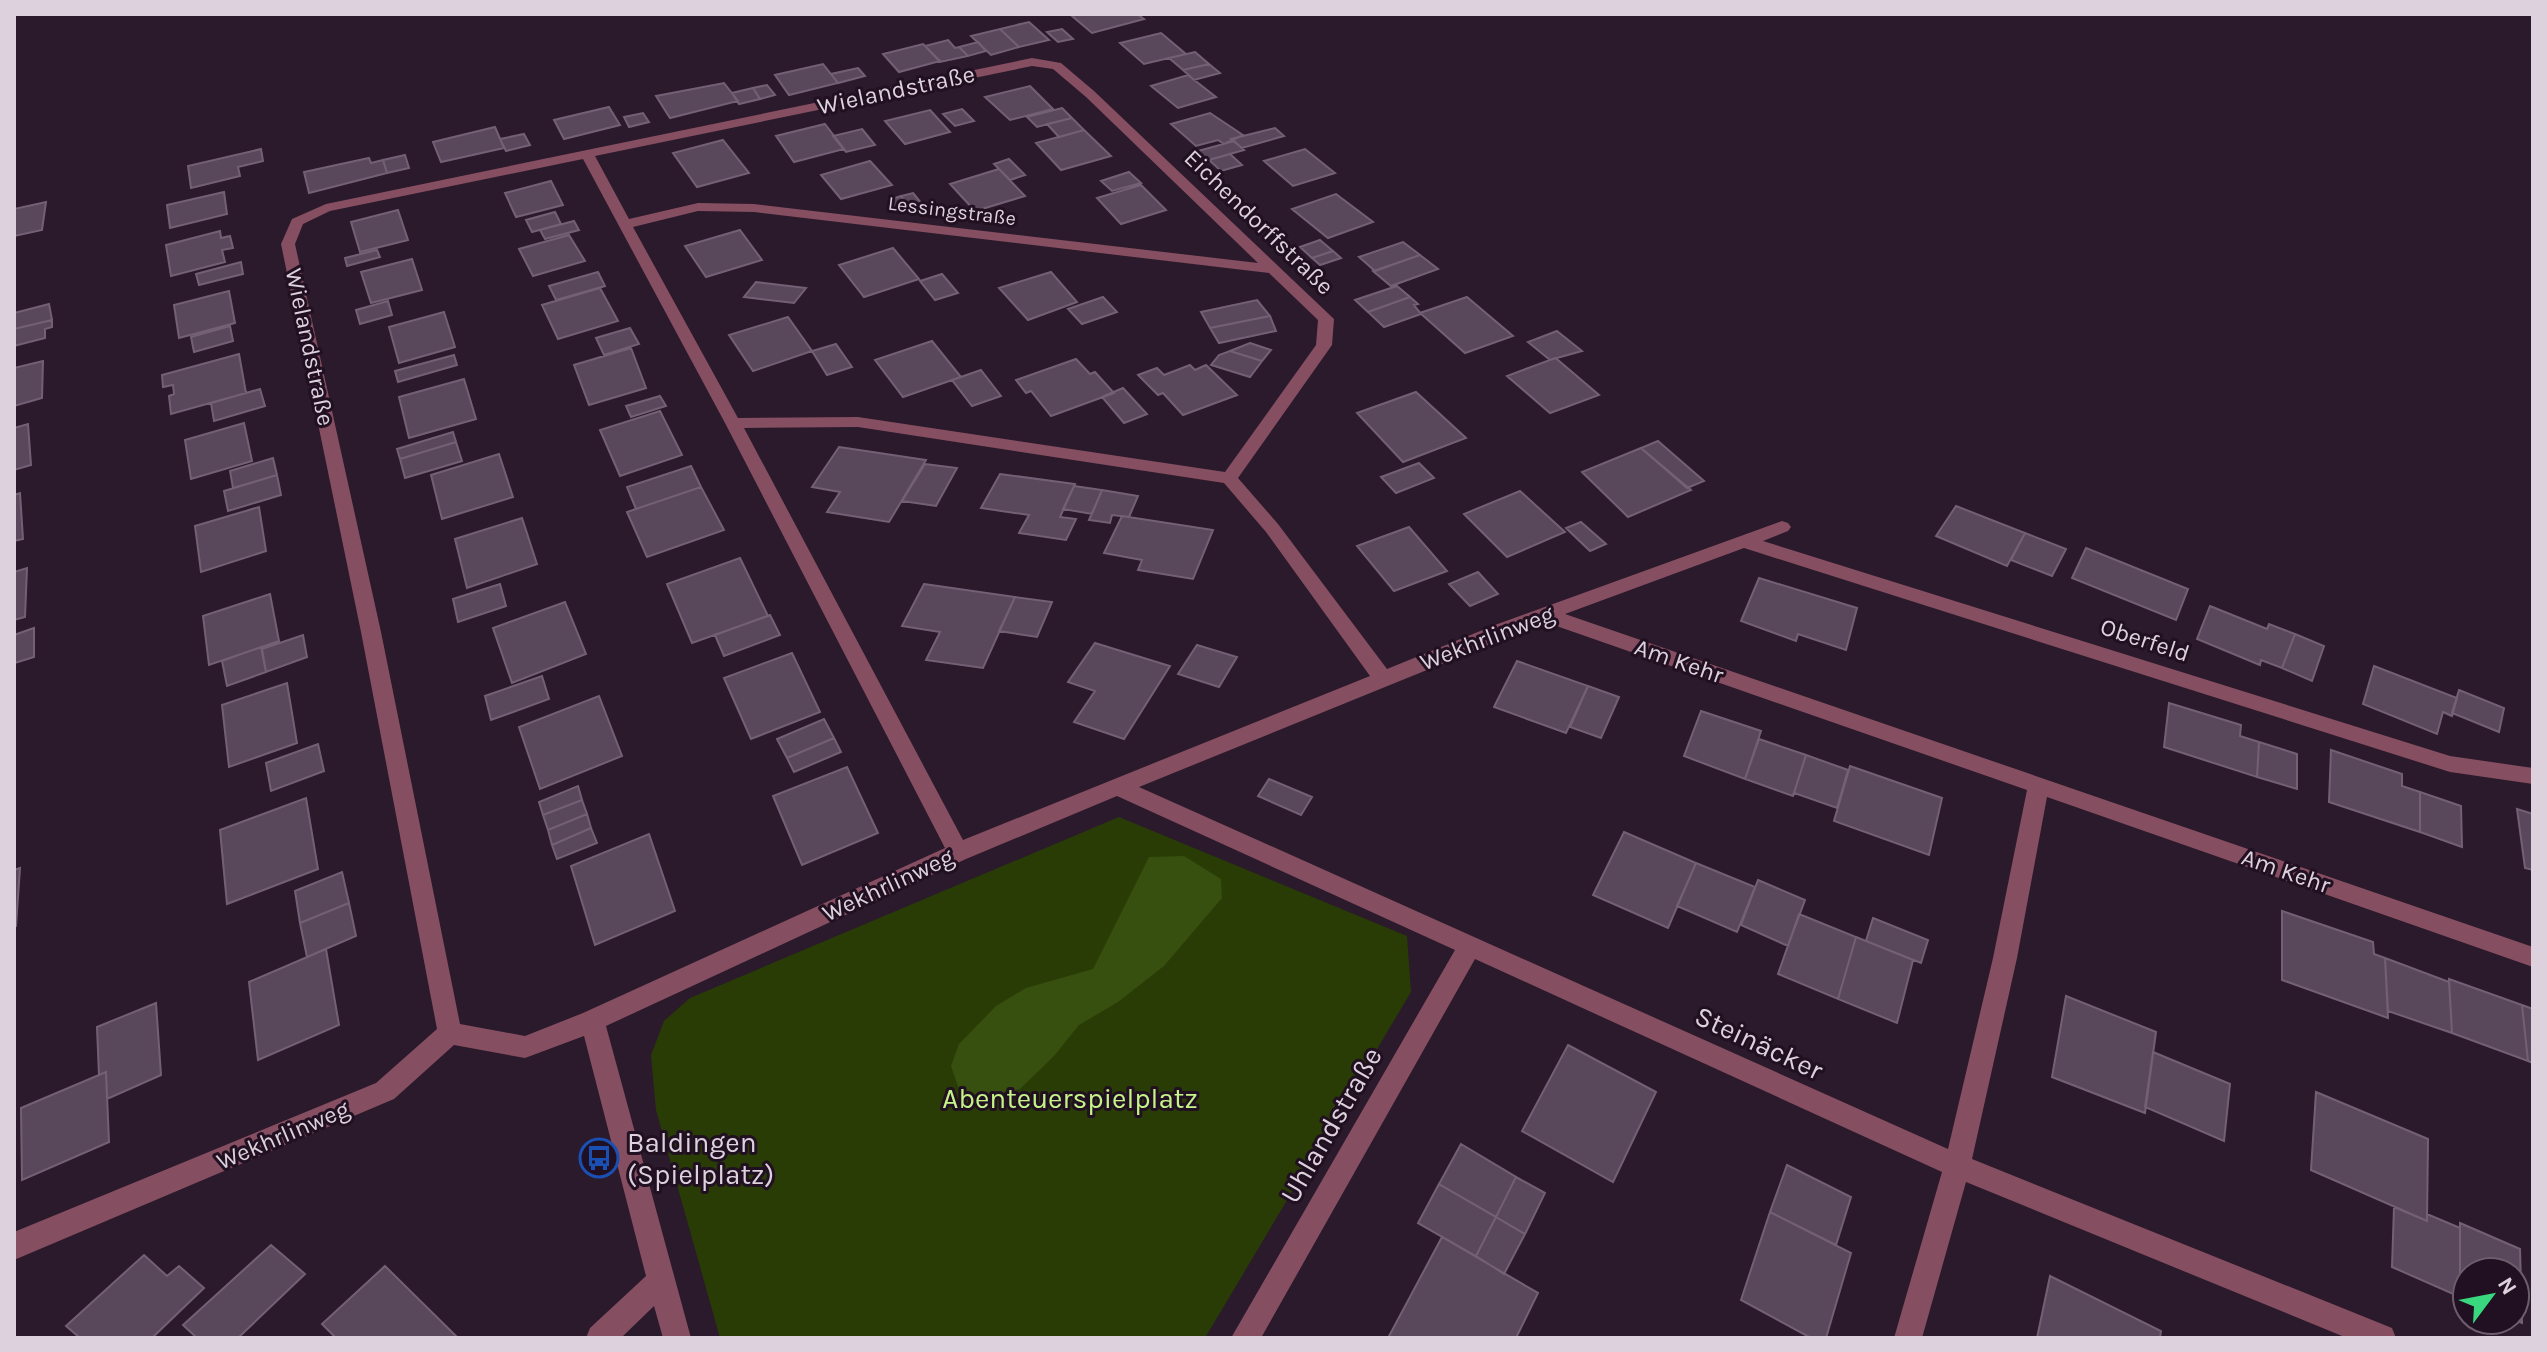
<svg xmlns="http://www.w3.org/2000/svg" width="2547" height="1352" viewBox="0 0 2547 1352" font-family="Karla,sans-serif">
  <style>
    .green { fill: #293c06 }
    .forest { fill: #374f0f }
    .building { fill: #59475b; stroke: #746075; stroke-width: 2 }
    .lines { fill: none; stroke-linecap: round; stroke-linejoin: round }
    .minor { fill: #864e61; fill-rule: evenodd }
    .labels { text-anchor: middle; dominant-baseline: central; stroke-width: 6; stroke-linejoin: round; paint-order: stroke }
    .far-street-label { font-size: 20px; fill: #ddd1dd; stroke: #201021 }
    .street-label { font-size: 24px; fill: #ddd1dd; stroke: #201021 }
    .near-street-label { font-size: 28px; fill: #ddd1dd; stroke: #201021 }
    .near-park-label { font-size: 28px; fill: #c5f387; stroke: #201021 }
    .near-poi-label { font-size: 28px; fill: #ddd1dd; stroke: #201021; text-anchor: start }
  </style>
  <rect width="100%" height="100%" fill="#2a1a2b"/>
  <!-- green -->
  <path class="green" d="M1119 817 1407 936 1411 992 1205 1338H720L656 1110 651 1055 664 1021 690 998Z"/>
  <!-- forest -->
  <path class="forest" d="M1184 856 1221 879 1222 898 1164 966 1118 1002 1079 1025 1054 1056 1020 1089 976 1099 962 1098 951 1066 959 1044 996 1006 1026 988 1093 969 1149 857Z"/>
  <!-- building -->
  <path class="building" d="M1080 14H1137L1144 19 1092 33 1072 16Z
    M1029 22 1049 40 1019 47 1000 29Z
    M1000 29 1019 47 991 55 971 36Z
    M1062 29 1073 39 1058 42 1047 32Z
    M1161 33 1186 54 1144 64 1120 43Z
    M948 40 955 48 959 47 968 56 940 62 925 46Z
    M978 42 986 51 968 56 959 47Z
    M923 44 940 61 899 72 883 54Z
    M1195 52 1209 64 1183 70 1169 58Z
    M823 64 838 83 789 95 775 75Z
    M1209 64 1220 73 1194 80 1183 70Z
    M858 68 865 76 838 83 831 74Z
    M1188 75 1216 97 1178 108 1151 86Z
    M724 83 738 101 670 118 656 96Z
    M767 85 775 95 760 99 753 88Z
    M1030 86 1053 109 1010 120 985 97Z
    M753 88 760 99 739 104 732 93Z
    M609 107 620 125 564 139 554 120Z
    M1062 108 1072 118 1037 127 1027 117Z
    M962 109 974 121 955 126 943 114Z
    M930 110 950 132 905 144 885 121Z
    M643 113 649 122 629 127 624 117Z
    M1210 113 1243 135 1224 144 1218 140 1196 146 1171 124Z
    M1072 118 1084 130 1059 137 1047 124Z
    M825 124 844 149 794 162 776 136Z
    M495 127 504 148 441 162 433 142Z
    M1275 128 1284 136 1242 148 1231 139Z
    M862 129 875 145 846 152 833 136Z
    M1084 130 1111 156 1061 170 1036 143Z
    M524 134 530 145 506 151 500 139Z
    M723 140 749 173 697 187 673 153Z
    M1234 141 1244 150 1209 160 1198 151Z
    M261 149 263 161 238 167 240 176 191 188 188 166Z
    M1305 149 1335 173 1293 186 1264 161Z
    M1230 154 1242 165 1221 171 1209 160Z
    M405 155 409 168 387 173 383 160Z
    M369 158 371 163 383 160 387 173 309 193 304 172Z
    M1009 159 1025 175 1010 180 994 164Z
    M870 161 892 185 841 199 821 175Z
    M999 169 1025 196 975 211 950 184Z
    M1129 172 1141 183 1112 191 1101 181Z
    M551 181 563 205 516 217 505 193Z
    M1141 185 1166 210 1121 224 1097 198Z
    M224 192 227 214 170 228 167 205Z
    M913 193 922 204 910 208 901 196Z
    M1336 194 1373 222 1328 238 1292 209Z
    M901 196 910 208 898 211 889 200Z
    M46 202 42 230 14 236V209Z
    M398 210 408 240 360 252 351 222Z
    M555 212 561 224 532 232 526 220Z
    M574 221 579 230 545 239 540 230Z
    M740 230 762 260 706 277 685 246Z
    M220 231 221 238 230 236 233 248 222 250 225 262 171 276 166 245Z
    M569 235 585 261 533 276 519 249Z
    M1320 240 1333 251 1312 258 1300 247Z
    M1403 242 1420 255 1375 271 1359 257Z
    M893 248 919 279 864 297 839 265Z
    M377 250 380 257 347 266 345 258Z
    M1333 251 1341 258 1320 265 1312 258Z
    M1420 255 1438 269 1391 286 1373 271Z
    M412 259 422 290 371 303 361 272Z
    M241 262 243 274 199 285 196 274Z
    M598 272 605 286 556 300 549 286Z
    M1051 272 1077 302 1028 320 999 288Z
    M942 274 958 293 935 300 920 281Z
    M756 282 806 288 794 303 744 297Z
    M1397 286 1410 297 1368 312 1355 300Z
    M600 288 618 321 558 339 542 305Z
    M229 291 235 323 179 338 174 305Z
    M1103 297 1117 312 1082 324 1068 309Z
    M1410 297 1418 304 1414 305 1421 314 1384 327 1368 312Z
    M1467 297 1513 336 1465 353 1420 313Z
    M1257 300 1270 316 1210 328 1201 312Z
    M388 301 392 315 360 324 356 310Z
    M49 304 52 320 14 329V313Z
    M444 312 455 347 399 363 389 327Z
    M1270 316 1276 331 1219 343 1210 328Z
    M788 317 812 351 753 371 729 335Z
    M52 320V327L45 329V338L14 346V329Z
    M230 326 233 341 194 352 191 337Z
    M630 328 639 344 604 355 596 338Z
    M1557 331 1582 351 1550 360 1528 342Z
    M932 341 961 377 903 397 875 360Z
    M1250 343 1271 350 1262 361 1230 351Z
    M836 344 852 367 827 375 812 351Z
    M631 348 646 388 589 405 574 365Z
    M1230 351 1262 361 1250 377 1211 365 1219 355Z
    M239 354 246 393 171 414 169 396 174 394 173 385 163 387 162 375Z
    M454 355 457 365 398 382 395 371Z
    M1555 358 1558 360 1599 395 1550 413 1507 376Z
    M1076 359 1090 374 1095 372 1114 393 1051 416 1031 391 1026 393 1016 380Z
    M43 361 42 398 14 406V368Z
    M1190 365 1195 370 1206 365 1237 395 1183 415 1163 393 1158 395 1138 375 1157 368 1164 375Z
    M981 370 1001 396 972 406 952 380Z
    M464 379 476 419 409 438 399 397Z
    M1123 388 1147 414 1124 423 1102 397Z
    M260 389 265 406 214 421 211 403Z
    M1416 392 1466 438 1403 462 1357 413Z
    M660 396 666 406 631 417 626 406Z
    M660 411 682 455 620 476 600 430Z
    M244 423 252 461 191 479 185 440Z
    M28 424 31 465 14 470V428Z
    M453 432 456 442 400 459 397 449Z
    M1658 441 1704 481 1687 488 1641 448Z
    M456 442 462 461 405 478 400 459Z
    M839 447 926 460 889 522 827 512 840 492 812 487Z
    M1641 448 1691 490 1628 517 1582 472Z
    M499 454 513 497 442 519 431 475Z
    M273 458 277 475 233 488 230 471Z
    M1419 463 1434 478 1396 493 1381 477Z
    M925 464 957 468 936 506 902 501Z
    M691 466 701 487 636 509 627 487Z
    M1000 474 1075 484 1060 517 1076 519 1066 540 1019 533 1029 515 981 508Z
    M277 475 281 495 228 511 224 491Z
    M1074 486 1102 490 1092 514 1063 509Z
    M701 487 724 530 647 557 627 512Z
    M1102 490 1138 496 1129 517 1112 515 1110 523 1089 520Z
    M1520 491 1565 532 1507 557 1464 514Z
    M20 493 23 539 14 541V495Z
    M1956 506 2025 533 2007 566 1936 536Z
    M259 507 266 551 201 572 195 526Z
    M1122 516 1213 530 1193 579 1138 570 1142 560 1104 553Z
    M522 518 537 564 467 588 455 539Z
    M1581 522 1606 544 1590 551 1566 528Z
    M1409 527 1447 571 1394 591 1357 546Z
    M2025 533 2066 549 2052 576 2011 560Z
    M2086 548 2188 589 2176 620 2072 578Z
    M740 558 768 616 692 643 667 584Z
    M27 568 25 617 14 620V572Z
    M1478 572 1498 594 1470 606 1449 584Z
    M1759 578 1857 608 1846 650 1798 634 1796 641 1741 621Z
    M500 584 506 606 458 622 453 599Z
    M924 584 1015 597 983 668 926 660 940 632 902 626Z
    M270 594 279 641 209 665 203 616Z
    M1015 597 1052 602 1037 637 999 631Z
    M565 602 586 654 512 683 493 628Z
    M2210 606 2267 629 2269 624 2295 634 2282 668 2261 660 2260 665 2197 639Z
    M770 615 780 635 724 656 715 635Z
    M34 628V657L15 663 14 635Z
    M2295 634 2324 646 2312 681 2282 668Z
    M303 635 307 657 266 672 262 649Z
    M1095 643 1170 666 1124 739 1074 722 1095 691 1068 682Z
    M1197 645 1237 657 1219 687 1178 674Z
    M261 647 266 672 227 686 222 661Z
    M792 653 820 712 751 739 724 678Z
    M1517 661 1588 686 1566 733 1494 707Z
    M2374 666 2457 698 2452 716 2443 712 2437 734 2363 704Z
    M542 676 549 699 491 720 485 696Z
    M287 683 297 743 229 767 222 705Z
    M1588 686 1619 697 1601 738 1570 727Z
    M2459 690 2504 708 2499 732 2452 713Z
    M599 696 622 756 540 789 519 727Z
    M2169 703 2241 725 2240 736 2259 742 2257 777 2164 747Z
    M1701 711 1761 731 1745 779 1684 756Z
    M824 719 834 738 787 758 777 739Z
    M834 738 841 752 794 772 787 758Z
    M1759 739 1806 755 1793 796 1745 779Z
    M2259 742 2297 754V789L2257 777Z
    M318 744 324 771 271 791 266 763Z
    M2331 750 2402 774V786L2420 792V832L2329 802Z
    M1806 755 1848 770 1837 808 1794 793Z
    M1850 766 1942 798 1929 855 1834 821Z
    M847 767 878 833 802 865 773 796Z
    M1269 779 1312 797 1301 815 1258 796Z
    M578 786 582 800 543 815 539 802Z
    M2420 792 2461 806 2462 847 2420 832Z
    M306 798 318 869 227 904 220 830Z
    M582 800 587 814 548 830 543 815Z
    M2517 809 2533 814V870L2525 868Z
    M587 814 591 828 552 845 548 830Z
    M591 828 597 843 557 859 552 845Z
    M1624 832 1696 863 1668 928 1593 895Z
    M649 834 675 911 595 945 571 866Z
    M1696 863 1755 887 1737 932 1677 906Z
    M20 868 16 926 14 927V870Z
    M342 872 349 903 300 923 295 891Z
    M1758 880 1805 900 1788 946 1741 925Z
    M349 903 356 936 307 957 300 923Z
    M2282 911 2373 942 2374 954 2385 958 2388 1018 2282 980Z
    M1799 914 1856 937 1838 999 1778 974Z
    M1873 918 1928 940 1921 963 1866 941Z
    M1856 937 1913 960 1897 1023 1838 999Z
    M326 949 339 1025 258 1060 249 982Z
    M2385 958 2449 982 2452 1033 2388 1011Z
    M2449 979 2522 1005 2528 1061 2452 1033Z
    M2066 996 2156 1032 2145 1113 2052 1077Z
    M156 1003 161 1075 107 1099 106 1072 99 1075 97 1027Z
    M2522 1005 2533 1009V1063L2528 1061Z
    M1568 1045 1656 1092 1613 1182 1522 1131Z
    M2153 1052 2230 1084 2224 1141 2145 1107Z
    M106 1072 109 1142 22 1180 21 1108Z
    M2316 1092 2428 1139 2427 1221 2311 1170Z
    M1461 1144 1516 1177 1496 1217 1439 1184Z
    M1787 1165 1851 1197 1836 1245 1770 1212Z
    M1516 1177 1545 1193 1525 1234 1496 1217Z
    M1439 1184 1496 1217 1476 1256 1418 1223Z
    M2394 1207 2427 1221V1214L2460 1228V1297L2392 1267Z
    M1770 1212 1851 1253 1826 1338H1811L1741 1300Z
    M1496 1217 1525 1234 1504 1274 1476 1256Z
    M2460 1223 2520 1249 2522 1323 2515 1320V1272H2467V1300L2460 1297Z
    M1442 1237 1538 1293 1516 1338H1388Z
    M271 1245 305 1274 238 1338H197L183 1325Z
    M144 1255 167 1276 179 1266 204 1288 152 1338H80L66 1326Z
    M385 1266 458 1338H336L322 1324Z
    M2050 1276 2161 1331 2160 1338H2037Z"/>
  <g class="lines">
    <!-- minor -->
    <path class="minor" d="M1032 58 1061 63 1094 91 1334 319 1332 345 1238 478 1278 524 1387 669 1495 625 1782 521 1788 523 1791 527 1788 531 1763 541 2450 756 2533 768V784L2450 772 1744 548 1565 614 2533 947V967L2047 797 2017 958 1972 1159 2392 1328 2396 1338H2347L1966 1182 1922 1338H1894L1942 1172 1475 959 1261 1338H1231L1455 950 1117 796 966 859 606 1026 691 1338H663L654 1306 621 1338H586L590 1328 646 1276 584 1036 525 1058 454 1045 394 1099 14 1260V1232L376 1083 437 1029 361 632 281 244 292 219 326 204ZM1032 66 1053 69 1086 97 1258 263 754 204 698 203 629 219 595 156ZM583 159 725 423 945 848 583 1013 525 1036 460 1024 381 632 295 244 303 224 330 211ZM698 211 754 212 1269 273 1318 320 1316 345 1225 472 858 417 738 418 633 227ZM858 427 1224 483 1266 532 1370 676 963 840 744 428ZM1545 622 2027 790 1993 958 1948 1149 1139 787Z"/>
  </g>
  <!-- icons -->
  <defs>
    <symbol id="bus-ring" viewBox="-11 -11 22 22"><circle r="9.5" fill="#201021" stroke="#1a4fb4" stroke-width="1.5"/><path d="M-5-6H5V4H4V6H2V4H-2V6H-4V4H-5ZM-3.5-4V0h7V-4ZM-3.5 1.2v1.5H-2V1.2ZM2 1.2v1.5H3.5V1.2Z" fill="#1a4fb4"/></symbol>
  </defs>
  <g fill-rule="evenodd">
    <use href="#bus-ring" x="577" y="1136" width="44" height="44"/>
  </g>
  <g class="labels">
    <!-- far-street labels -->
    <g class="far-street-label">
      <text transform="translate(952 211) rotate(7)">Lessingstraße</text>
    </g>
    <!-- street labels -->
    <g class="street-label">
      <text transform="translate(896 90) rotate(-12)">Wielandstraße</text>
      <text transform="translate(1259 222) rotate(44)">Eichendorffstraße</text>
      <text transform="translate(310 347) rotate(78)">Wielandstraße</text>
      <text transform="translate(1487 638) rotate(-21)">Wekhrlinweg</text>
      <text transform="translate(2145 640) rotate(18)">Oberfeld</text>
      <text transform="translate(1679 661) rotate(19)">Am Kehr</text>
      <text transform="translate(2286 871) rotate(19)">Am Kehr</text>
      <text transform="translate(888 885) rotate(-25)">Wekhrlinweg</text>
      <text transform="translate(283 1135) rotate(-23)">Wekhrlinweg</text>
    </g>
    <!-- near-street labels -->
    <g class="near-street-label">
      <text transform="translate(1759 1043) rotate(25)">Steinäcker</text>
      <text transform="translate(1331 1125) rotate(-60)">Uhlandstraße</text>
    </g>
    <!-- near-park labels -->
    <g class="near-park-label">
      <text x="1070" y="1098">Abenteuerspielplatz</text>
    </g>
    <!-- near-poi labels -->
    <g class="near-poi-label">
      <text x="627" y="1142">Baldingen<tspan x="627" dy="32">(Spielplatz)</tspan></text>
    </g>
  </g>
  <!-- border -->
  <rect width="2547" height="1352" fill="none" stroke="#ddd1dd" stroke-width="32"/>
  <!-- north arrow -->
  <g transform="translate(2491 1296) rotate(58)"><circle r="38" fill="#201021" stroke="#6c5d6c" stroke-width="2"/>
  <path d="M0-6L14 30L0 20L-14 30Z" fill="#39d87f"/>
  <text y="-12" font-size="22" font-weight="bold" text-anchor="middle" fill="#ddd1dd">N</text>
  </g>
</svg>
